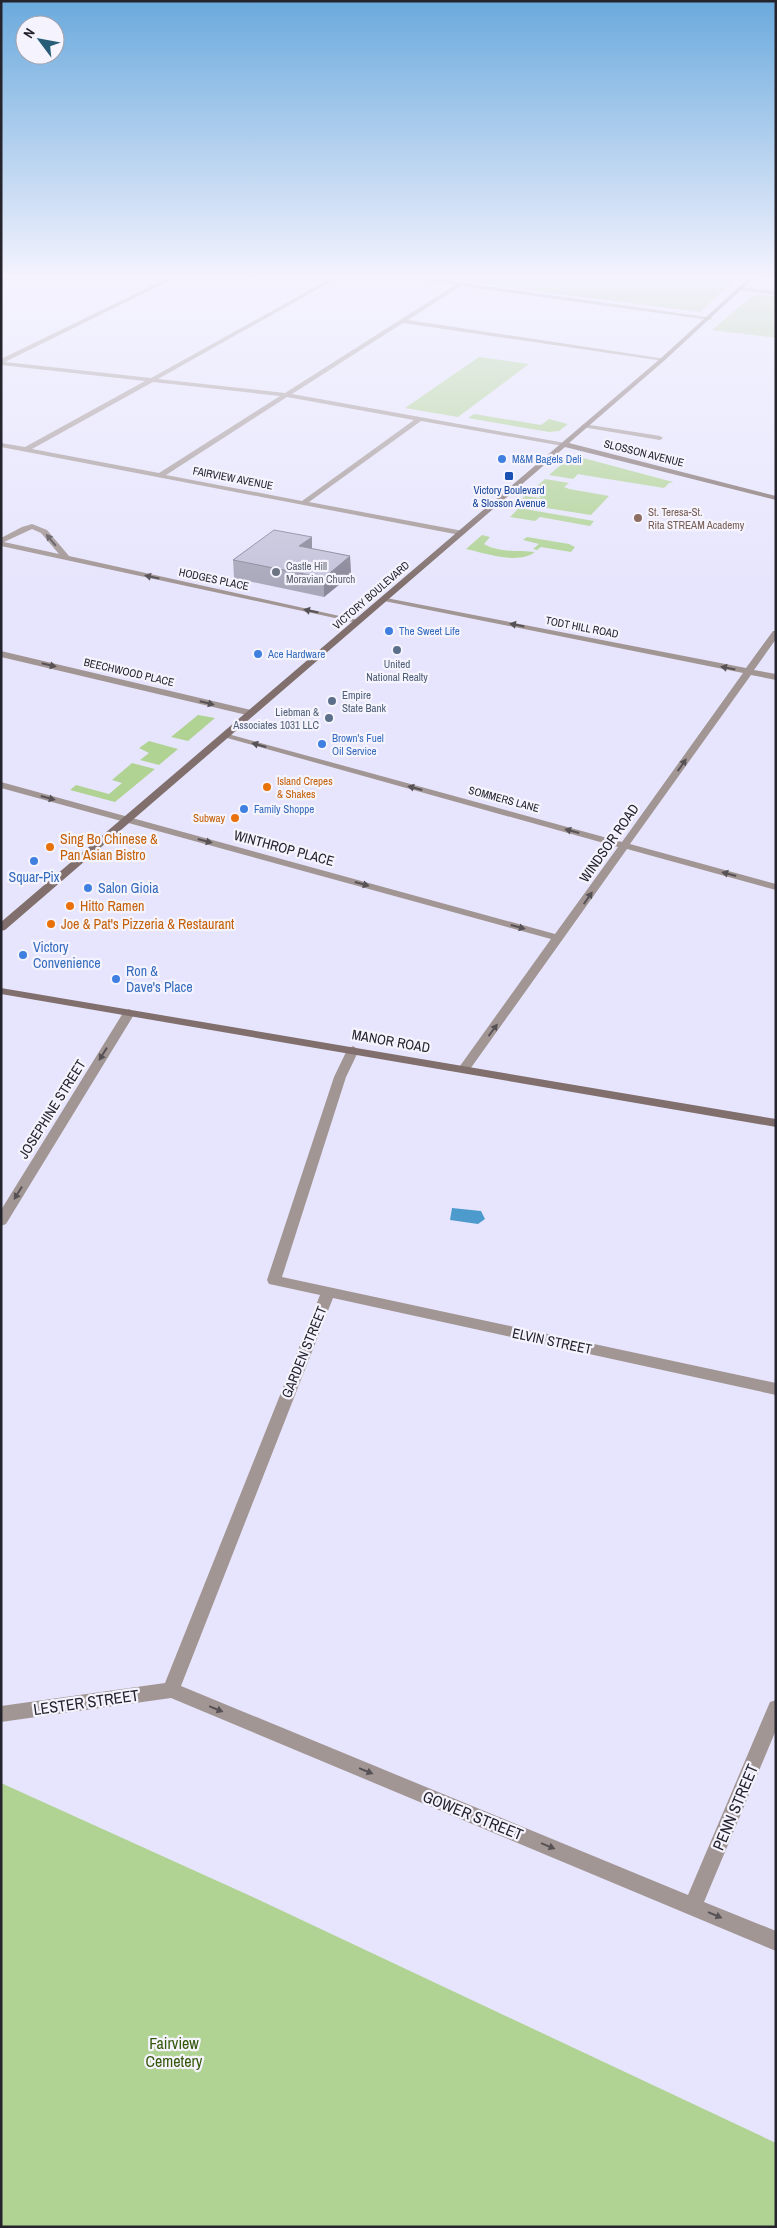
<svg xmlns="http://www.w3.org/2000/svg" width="777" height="2228" viewBox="0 0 777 2228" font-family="'Archivo Narrow',sans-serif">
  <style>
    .green { fill: #b0d394 }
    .water { fill: #4d9bcd }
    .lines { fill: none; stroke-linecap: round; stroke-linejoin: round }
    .street { fill: #a29694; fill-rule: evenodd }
    .secondary { fill: #806f6c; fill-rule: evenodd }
    .wall { fill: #a9a8bb }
    .shaded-wall { fill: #8a8899 }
    .building { fill: #c5c3da; stroke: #8a8899 }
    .oneway { fill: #575256 }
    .shop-dot { fill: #3f7fe0; stroke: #f5f4fe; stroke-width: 2 }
    .transit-dot { fill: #1a4fb4; stroke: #f5f4fe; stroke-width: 2 }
    .education-dot { fill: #8d6e63; stroke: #f5f4fe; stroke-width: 2 }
    .worship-dot { fill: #6b7280; stroke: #f5f4fe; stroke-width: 2 }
    .service-dot { fill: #5c6f8a; stroke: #f5f4fe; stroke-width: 2 }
    .food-dot { fill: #e8710a; stroke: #f5f4fe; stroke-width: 2 }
    .labels { text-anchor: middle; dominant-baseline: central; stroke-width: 4.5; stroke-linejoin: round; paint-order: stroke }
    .far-street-label { font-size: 11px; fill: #25242c; stroke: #f5f4fe }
    .far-shop-label { font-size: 11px; fill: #366cbe; stroke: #f5f4fe; text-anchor: start }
    .far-transit-label { font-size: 11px; fill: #164399; stroke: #f5f4fe }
    .far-education-label { font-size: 11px; fill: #785e54; stroke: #f5f4fe; text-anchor: start }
    .far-worship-label { font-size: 11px; fill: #5b616d; stroke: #f5f4fe; text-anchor: start }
    .far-service-label { font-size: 11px; fill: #4e5e75; stroke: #f5f4fe }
    .far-food-label { font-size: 11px; fill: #c56008; stroke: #f5f4fe; text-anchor: start }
    .food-label { font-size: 14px; fill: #c56008; stroke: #f5f4fe; text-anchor: start }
    .street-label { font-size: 14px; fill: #25242c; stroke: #f5f4fe }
    .shop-label { font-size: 14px; fill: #366cbe; stroke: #f5f4fe; text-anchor: start }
    .near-street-label { font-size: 16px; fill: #25242c; stroke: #f5f4fe }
    .near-park-label { font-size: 16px; fill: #34570a; stroke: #f5f4fe }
  </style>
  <rect width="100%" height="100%" fill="#e7e5fd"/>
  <!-- green -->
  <path class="green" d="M438 276H739L700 312 535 291Z
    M760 295 776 296V338L712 330 751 297Z
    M479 357 529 364 458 417 405 408Z
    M474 414 541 425 549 419 568 424 559 431 549 432 468 418Z
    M572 455 673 482H674L669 483 664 488 583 475 578 474 573 479 549 475Z
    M545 479 569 483 564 487 569 489 609 496 591 515 521 504 530 501 529 500 517 503 525 496 541 498 539 496 527 495Z
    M519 508 594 521 590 526 540 517 535 521 510 517Z
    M482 535 490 537 484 544C499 553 519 550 535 552 518 565 485 553 466 549Z
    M527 537 569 544 575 547 571 552 541 547 537 550 533 549 539 544 523 540Z
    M198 715 215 718 188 741 171 737Z
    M149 741 178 749 159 765 140 760 149 753 139 748Z
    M132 763 155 769 115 802 70 790 76 785 109 794 122 783 112 780Z
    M1 1783 255 1898 776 2143V2227H1Z"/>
  <!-- water -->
  <path class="water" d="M452 1208 481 1211 485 1219 478 1224 450 1220Z"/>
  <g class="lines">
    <!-- street -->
    <path class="street" d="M10 276H17L1 284V280Z
      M172 276H179L5 362 151 378 335 276H341L158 379 285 393 455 285 400 276H415L713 318 710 320 461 286 408 320 666 359 663 361 403 323 292 394 565 443V445L563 446 421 421 309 502 463 531 464 533 460 535 1 447V443L25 447 145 381 1 365V359ZM153 382 280 396 159 473 32 449ZM287 397 414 420 302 501 166 475Z
      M741 287 776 291V295L739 290Z
      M584 424 660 436 663 438 660 440 582 427 581 426Z
      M32 524 47 530 69 556 362 621 358 623 1 546V538L22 527ZM32 529 41 533 59 554 4 542Z
      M381 597 746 668 773 631H776V639L754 670 776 674V680L751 675 630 844 776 884V890L627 849 468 1072 464 1073 458 1069 460 1066 551 939 1 788V782L555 934 618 847 220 736 225 733 228 734 622 842 743 673 384 601H381Z
      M1 651 251 710 256 713 251 716 1 657Z
      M129 1009 135 1013 6 1224 1 1226V1210L123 1013Z
      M353 1046 359 1050 346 1077 282 1277 776 1383V1395L333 1298 181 1686 688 1895 770 1702 776 1700V1730L704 1902 776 1931V1951L171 1698 1 1722V1706L165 1683 320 1295 274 1285 269 1284 267 1280 334 1077 347 1050Z"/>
    <!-- secondary -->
    <path class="secondary" d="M751 276H756L665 360 569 443 776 496V500L565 447 5 930 1 931V922L661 358Z
      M1 988 776 1119V1127L1 994Z"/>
  </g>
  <!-- wall -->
  <path class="wall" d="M312 537V549L350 556 351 575 324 597 234 578 233 560Z"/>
  <!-- shaded-wall -->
  <path class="shaded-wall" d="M312 537V555L299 546Z
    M350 556 351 575 324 597V578Z"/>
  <!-- building -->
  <path class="building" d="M274 530 312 537 299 546 350 556 324 578 233 560Z"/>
  <!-- one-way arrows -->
  <defs><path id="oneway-solid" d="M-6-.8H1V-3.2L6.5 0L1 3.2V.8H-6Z" transform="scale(1.25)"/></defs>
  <g class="oneway">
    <use href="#oneway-solid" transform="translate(51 540) rotate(-130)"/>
    <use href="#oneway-solid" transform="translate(152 577) rotate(-168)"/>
    <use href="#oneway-solid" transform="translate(311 611) rotate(-168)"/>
    <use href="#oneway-solid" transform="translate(517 625) rotate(-169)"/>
    <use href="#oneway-solid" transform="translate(49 665) rotate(13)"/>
    <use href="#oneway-solid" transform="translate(728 668) rotate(-169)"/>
    <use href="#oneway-solid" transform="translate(207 703) rotate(14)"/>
    <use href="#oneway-solid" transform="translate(259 745) rotate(-165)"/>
    <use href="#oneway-solid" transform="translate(682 765) rotate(-55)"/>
    <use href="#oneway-solid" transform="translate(415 788) rotate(-165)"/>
    <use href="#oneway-solid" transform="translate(48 798) rotate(15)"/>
    <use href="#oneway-solid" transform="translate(572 831) rotate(-165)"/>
    <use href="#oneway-solid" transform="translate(205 841) rotate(15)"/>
    <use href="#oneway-solid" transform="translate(729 874) rotate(-165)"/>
    <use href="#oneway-solid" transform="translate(362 884) rotate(15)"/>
    <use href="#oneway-solid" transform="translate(588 898) rotate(-55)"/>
    <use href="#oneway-solid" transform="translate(518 927) rotate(15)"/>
    <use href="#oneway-solid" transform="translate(493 1030) rotate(-54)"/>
    <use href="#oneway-solid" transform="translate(103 1054) rotate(122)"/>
    <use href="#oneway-solid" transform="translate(18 1193) rotate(122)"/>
    <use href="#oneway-solid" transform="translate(216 1709) rotate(22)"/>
    <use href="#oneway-solid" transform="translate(366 1771) rotate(22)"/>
    <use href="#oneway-solid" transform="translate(548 1846) rotate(22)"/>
    <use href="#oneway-solid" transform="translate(715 1915) rotate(23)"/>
  </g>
  <!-- sky -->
  <linearGradient id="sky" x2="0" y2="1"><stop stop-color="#6aaadd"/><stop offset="0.47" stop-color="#f4f3fe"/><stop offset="1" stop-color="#f4f3fe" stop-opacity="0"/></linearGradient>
  <rect width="777" height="588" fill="url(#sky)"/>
  <!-- markers -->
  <g class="shop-dot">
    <circle cx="502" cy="459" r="5"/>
    <circle cx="389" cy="631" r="5"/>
    <circle cx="258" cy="654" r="5"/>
    <circle cx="322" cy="744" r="5"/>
    <circle cx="244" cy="809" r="5"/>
    <circle cx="34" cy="861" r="5"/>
    <circle cx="88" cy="888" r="5"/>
    <circle cx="23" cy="955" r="5"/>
    <circle cx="116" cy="979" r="5"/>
  </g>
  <rect class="transit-dot" x="504" y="471" width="10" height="10" rx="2.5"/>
  <circle class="education-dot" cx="638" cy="518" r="5"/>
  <circle class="worship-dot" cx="276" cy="572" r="5"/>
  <g class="service-dot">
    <circle cx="397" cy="650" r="5"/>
    <circle cx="332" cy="701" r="5"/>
    <circle cx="329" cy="718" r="5"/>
  </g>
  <g class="food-dot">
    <circle cx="267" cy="787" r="5"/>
    <circle cx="235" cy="818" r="5"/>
    <circle cx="50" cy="847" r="5"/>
    <circle cx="70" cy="906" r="5"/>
    <circle cx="51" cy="924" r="5"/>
  </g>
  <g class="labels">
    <!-- far-street labels -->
    <g class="far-street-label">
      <text transform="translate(644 453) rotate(14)">SLOSSON AVENUE</text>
      <text transform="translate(233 478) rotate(11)">FAIRVIEW AVENUE</text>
      <text transform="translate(214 579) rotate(12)">HODGES PLACE</text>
      <text transform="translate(371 595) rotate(-41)">VICTORY BOULEVARD</text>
      <text transform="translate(582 627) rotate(11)">TODT HILL ROAD</text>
      <text transform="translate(129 672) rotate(13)">BEECHWOOD PLACE</text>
      <text transform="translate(504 799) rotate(15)">SOMMERS LANE</text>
    </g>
    <!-- far-shop labels -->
    <g class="far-shop-label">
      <text x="512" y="459">M&amp;M Bagels Deli</text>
      <text x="399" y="631">The Sweet Life</text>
      <text x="268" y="654">Ace Hardware</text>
      <text x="332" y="738">Brown's Fuel<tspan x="332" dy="13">Oil Service</tspan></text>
      <text x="254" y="809">Family Shoppe</text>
    </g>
    <!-- far-transit labels -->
    <g class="far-transit-label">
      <text x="509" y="490">Victory Boulevard<tspan x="509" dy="13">&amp; Slosson Avenue</tspan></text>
    </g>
    <!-- far-education labels -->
    <g class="far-education-label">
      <text x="648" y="512">St. Teresa-St.<tspan x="648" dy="13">Rita STREAM Academy</tspan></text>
    </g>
    <!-- far-worship labels -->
    <g class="far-worship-label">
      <text x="286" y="566">Castle Hill<tspan x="286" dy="13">Moravian Church</tspan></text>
    </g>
    <!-- far-service labels -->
    <g class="far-service-label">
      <text x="397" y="664">United<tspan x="397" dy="13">National Realty</tspan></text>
      <text x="342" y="695" text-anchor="start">Empire<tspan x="342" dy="13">State Bank</tspan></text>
      <text x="319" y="712" text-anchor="end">Liebman &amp;<tspan x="319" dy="13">Associates 1031 LLC</tspan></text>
    </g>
    <!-- far-food labels -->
    <g class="far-food-label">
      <text x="277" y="781">Island Crepes<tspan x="277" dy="13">&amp; Shakes</tspan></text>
      <text x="225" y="818" text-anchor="end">Subway</text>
    </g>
    <!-- food labels -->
    <g class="food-label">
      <text x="60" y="839">Sing Bo Chinese &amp;<tspan x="60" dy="16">Pan Asian Bistro</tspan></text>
      <text x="80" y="906">Hitto Ramen</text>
      <text x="61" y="924">Joe &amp; Pat's Pizzeria &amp; Restaurant</text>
    </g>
    <!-- street labels -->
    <g class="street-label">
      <text transform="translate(609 843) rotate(-55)">WINDSOR ROAD</text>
      <text transform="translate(284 848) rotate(15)">WINTHROP PLACE</text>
      <text transform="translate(391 1041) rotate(10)">MANOR ROAD</text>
      <text transform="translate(52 1109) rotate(-58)">JOSEPHINE STREET</text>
      <text transform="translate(552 1341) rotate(12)">ELVIN STREET</text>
      <text transform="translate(304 1352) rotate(-68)">GARDEN STREET</text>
    </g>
    <!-- shop labels -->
    <g class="shop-label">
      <text x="34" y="877" text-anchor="middle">Squar-Pix</text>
      <text x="98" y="888">Salon Gioia</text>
      <text x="33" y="947">Victory<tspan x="33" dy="16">Convenience</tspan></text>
      <text x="126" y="971">Ron &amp;<tspan x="126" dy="16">Dave's Place</tspan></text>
    </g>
    <!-- near-street labels -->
    <g class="near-street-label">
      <text transform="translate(86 1702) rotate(-8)">LESTER STREET</text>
      <text transform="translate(735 1807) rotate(-67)">PENN STREET</text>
      <text transform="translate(473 1815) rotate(22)">GOWER STREET</text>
    </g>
    <!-- near-park labels -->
    <g class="near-park-label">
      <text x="174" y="2043">Fairview<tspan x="174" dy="18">Cemetery</tspan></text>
    </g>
  </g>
  <!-- border -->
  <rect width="777" height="2228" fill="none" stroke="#25242c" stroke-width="5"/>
  <!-- north arrow -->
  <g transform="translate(40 40) rotate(302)"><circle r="24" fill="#f5f4fe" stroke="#a2a1aa"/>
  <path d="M0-4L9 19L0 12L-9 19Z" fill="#285d78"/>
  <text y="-8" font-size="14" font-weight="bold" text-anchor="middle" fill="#25242c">N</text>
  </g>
</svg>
